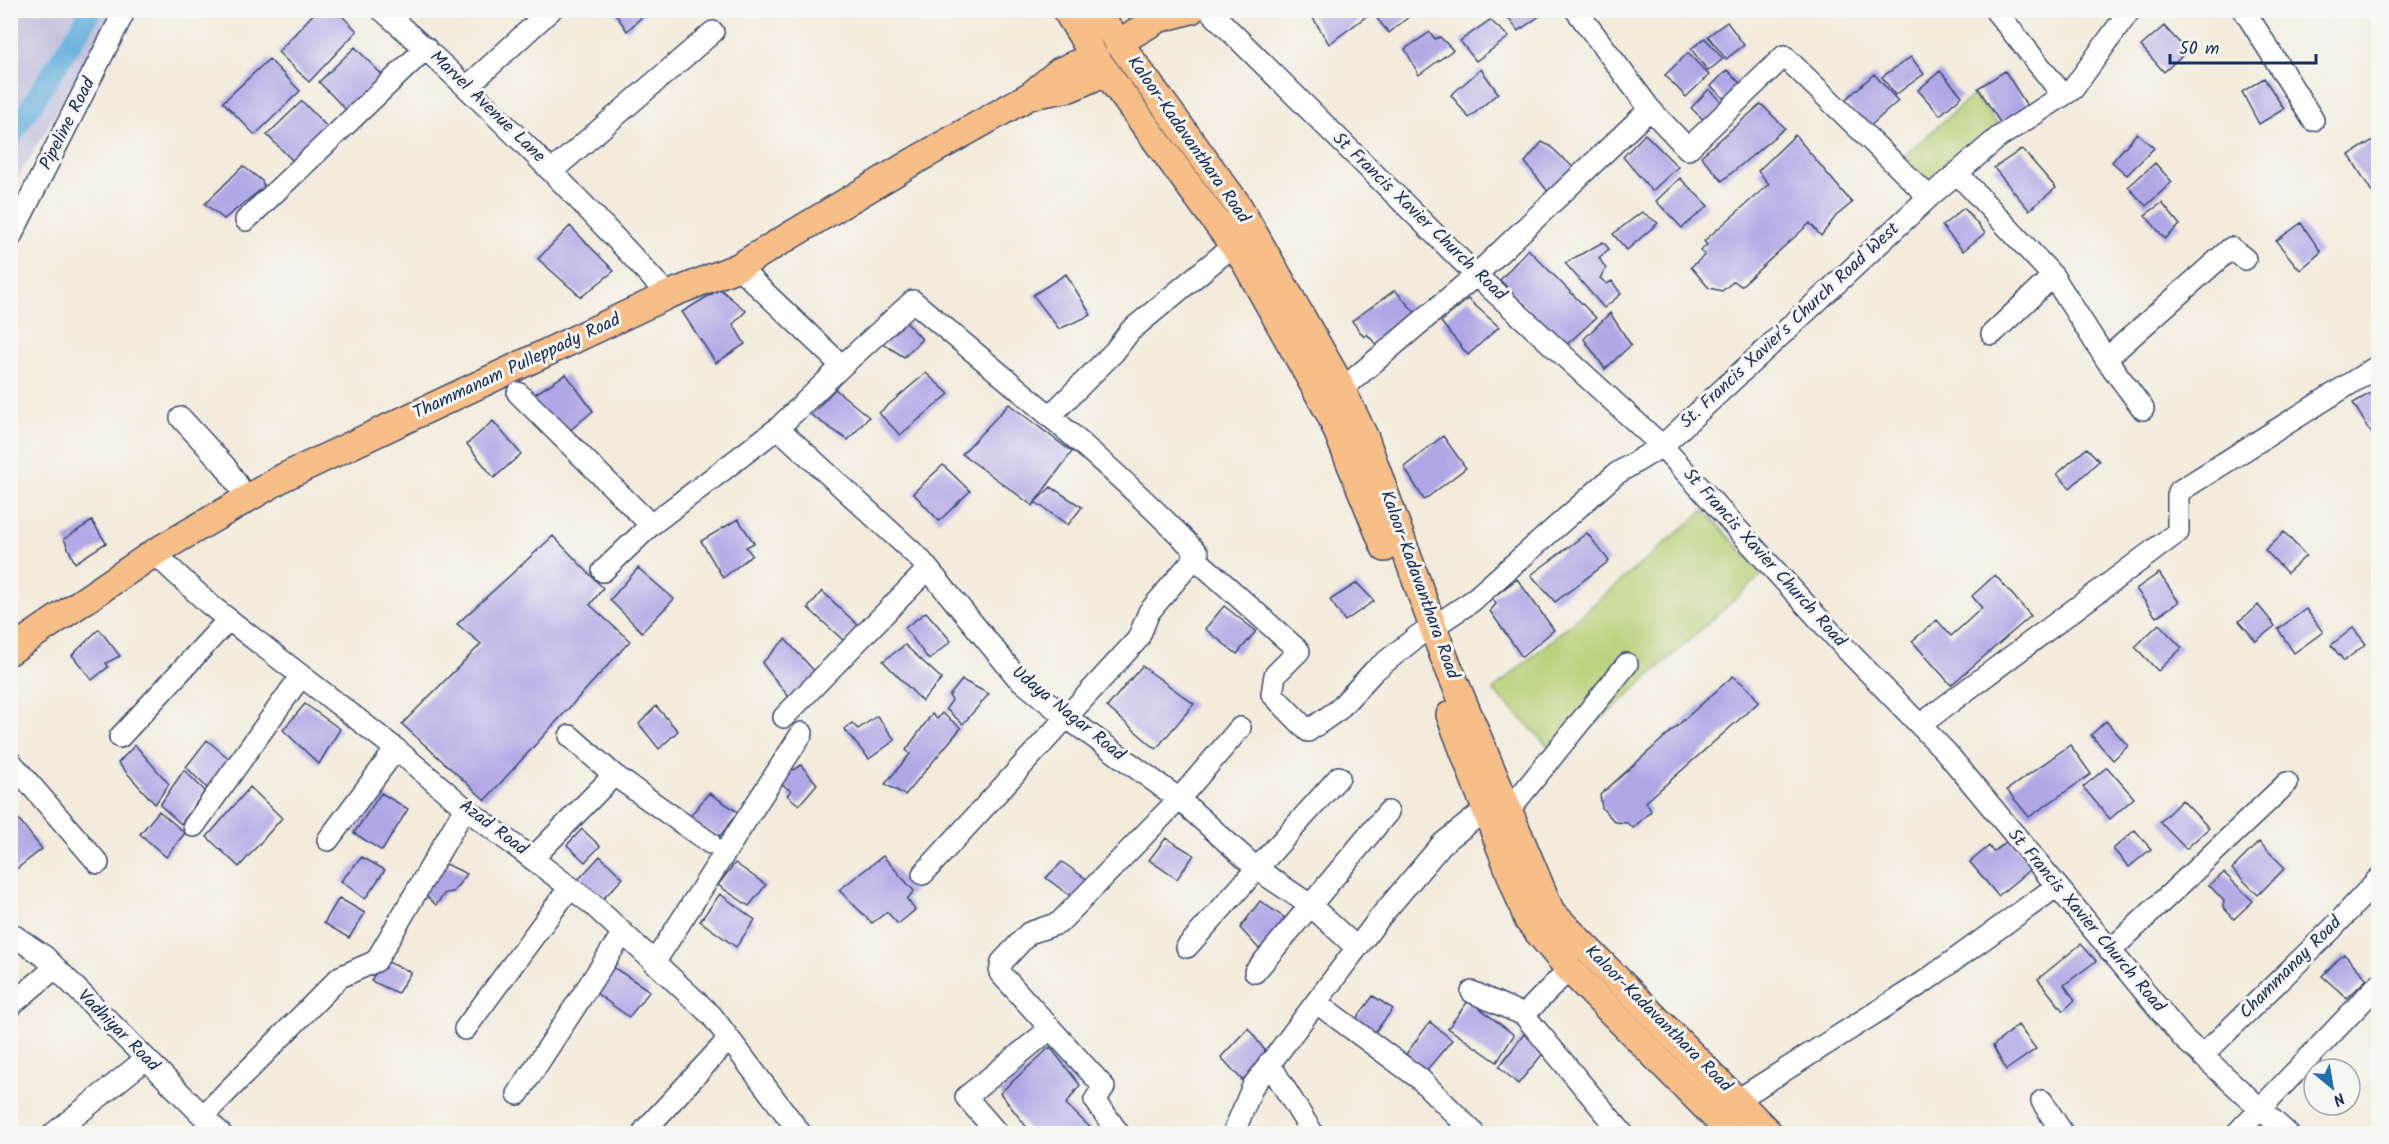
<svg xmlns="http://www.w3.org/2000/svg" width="2389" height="1144" viewBox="0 0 2389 1144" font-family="Kalam,sans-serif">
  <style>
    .industrial { fill: #c2c1dc }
    .green { fill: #b6d076; stroke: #68806a; stroke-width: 1.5 }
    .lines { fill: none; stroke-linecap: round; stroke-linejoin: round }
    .canal { stroke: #63afdc; stroke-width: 21 }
    .building { fill: #afa6e5 }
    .minor-casing { stroke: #3b4b71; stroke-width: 24 }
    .major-casing { stroke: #3b4b71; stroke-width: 30 }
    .minor { stroke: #fff; stroke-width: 21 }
    .major { stroke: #f7be87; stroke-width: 27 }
    .labels { text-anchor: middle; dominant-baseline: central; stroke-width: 6; stroke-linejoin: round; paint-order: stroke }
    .street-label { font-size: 18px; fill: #1b2f5e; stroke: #f6f6f2 }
  </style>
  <rect width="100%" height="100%" fill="#f6f6f2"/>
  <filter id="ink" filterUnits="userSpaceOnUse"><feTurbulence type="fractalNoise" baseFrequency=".0167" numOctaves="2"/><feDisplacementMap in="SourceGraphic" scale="12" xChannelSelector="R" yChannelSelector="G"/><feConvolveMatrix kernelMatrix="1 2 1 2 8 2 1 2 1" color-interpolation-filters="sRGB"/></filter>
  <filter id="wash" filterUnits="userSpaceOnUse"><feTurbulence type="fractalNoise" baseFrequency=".008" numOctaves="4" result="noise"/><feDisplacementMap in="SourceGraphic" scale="24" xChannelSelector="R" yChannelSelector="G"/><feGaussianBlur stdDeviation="1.35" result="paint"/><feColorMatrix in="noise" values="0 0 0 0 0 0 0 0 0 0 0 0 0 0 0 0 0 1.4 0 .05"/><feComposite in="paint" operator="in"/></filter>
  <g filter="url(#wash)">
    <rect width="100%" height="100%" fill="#f3ebdb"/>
    <!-- industrial -->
    <path class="industrial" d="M11 11H117L11 189Z"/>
    <!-- green -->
    <path class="green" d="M1973 95 2001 127 1931 187 1904 156Z
      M1704 510 1763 574 1559 757 1493 690Z"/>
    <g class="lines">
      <!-- canal -->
      <path class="canal" d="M10 139 92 10"/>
    </g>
    <g id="blocks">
      <!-- building -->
      <path class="building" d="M317 10H336L357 31 309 82 278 52Z
        M613 10H649L627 31Z
        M1308 10H1365L1368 15 1329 44Z
        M1381 10H1417L1389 33 1374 15Z
        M1503 10H1542L1544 13 1518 31Z
        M1490 20 1509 37 1476 61 1460 41Z
        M1727 22 1744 45 1726 59 1708 36Z
        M2164 26 2187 51 2164 72 2141 46Z
        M1430 32 1435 39 1440 37 1453 50 1419 75 1405 49Z
        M1705 38 1723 59 1708 71 1691 49Z
        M355 47 386 79 350 114 319 82Z
        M1688 53 1709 75 1686 97 1665 75Z
        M1911 57 1924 74 1895 95 1882 77Z
        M269 59 300 91 255 135 223 102Z
        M1481 69 1498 93 1469 118 1451 95Z
        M1727 70 1747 90 1732 106 1711 86Z
        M1940 71 1962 96 1940 115 1918 90Z
        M2005 71 2028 107 2001 124 1978 88Z
        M1874 74 1898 101 1868 128 1844 101Z
        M2264 78 2284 109 2259 124 2242 92Z
        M1709 89 1728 108 1710 126 1691 108Z
        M302 101 330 130 295 163 267 135Z
        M1761 104 1785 128 1722 181 1701 156Z
        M2137 133 2154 148 2127 175 2112 162Z
        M1645 134 1678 167 1652 191 1623 157Z
        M1795 135 1852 203 1836 216 1821 236 1810 223 1741 286 1734 281 1722 291 1709 288 1691 267 1705 255 1700 251 1707 245 1704 241 1769 184 1758 171Z
        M2373 140 2378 149V188L2372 192 2349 155Z
        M1542 142 1550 146 1576 170 1549 193 1525 162Z
        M2022 149 2056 188 2029 210 1994 168Z
        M2155 163 2172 182 2146 206 2128 187Z
        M243 166 262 181 264 187 224 219 205 204Z
        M1680 178 1708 206 1682 228 1656 201Z
        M2162 203 2180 225 2165 239 2145 215Z
        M1964 208 1985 233 1963 251 1942 226Z
        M1642 212 1658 223 1627 250 1613 234Z
        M2301 223 2321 252 2300 270 2276 241Z
        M570 226 614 271 581 297 538 259Z
        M1603 242 1609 249 1599 258 1606 269 1600 278 1607 284 1612 281 1621 294 1604 308 1565 263Z
        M1528 249 1596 318 1564 347 1500 280Z
        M1066 274 1091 315 1059 329 1033 295Z
        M720 289 746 311 733 324 745 344 716 363 682 312Z
        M1395 290 1418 316 1380 349 1367 334 1364 337 1352 321Z
        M1468 299 1499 327 1468 355 1441 322Z
        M1610 313 1631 345 1605 369 1584 339Z
        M904 320 922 339 904 357 882 343Z
        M926 373 949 394 900 435 879 413Z
        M566 374 593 411 555 443 518 405Z
        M835 389 869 417 848 440 811 415Z
        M2376 390 2378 430 2372 434 2353 403Z
        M1009 404 1072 452 1035 502 1051 487 1082 507 1068 525 1035 502 1033 506 962 454Z
        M493 421 521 454 494 478 467 444Z
        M1443 436 1466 468 1424 500 1404 467Z
        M2087 448 2099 461 2070 488 2057 474Z
        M943 465 970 491 939 521 913 493Z
        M738 519 754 543 746 547 752 555 723 578 701 541Z
        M92 521 106 543 75 563 64 539Z
        M2284 532 2306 556 2287 573 2265 550Z
        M1587 533 1609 561 1555 602 1531 575Z
        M553 536 603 588 590 605 630 641 485 800 402 724 481 644 457 624Z
        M638 568 674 599 642 632 610 600Z
        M2159 573 2179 602 2156 617 2136 589Z
        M1995 575 2031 616 1951 685 1912 641 1937 620 1951 636 1982 608 1972 596Z
        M1517 579 1554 630 1522 657 1490 611 1496 604 1492 598Z
        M1357 583 1374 601 1345 621 1330 600Z
        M822 591 860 627 844 641 808 608Z
        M2258 605 2275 626 2256 641 2239 621Z
        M1224 606 1256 631 1237 654 1205 629Z
        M2306 609 2323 632 2294 653 2278 629Z
        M926 612 951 641 929 660 905 628Z
        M2159 624 2182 648 2158 671 2135 647Z
        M2353 628 2366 644 2344 661 2331 645Z
        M99 629 120 656 106 663 108 667 92 680 72 655Z
        M785 639 818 675 792 701 762 663Z
        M905 645 942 679 922 701 883 661Z
        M1142 666 1194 704 1156 749 1107 707Z
        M1733 676 1749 689 1759 702 1646 802 1651 811 1633 828 1627 823 1615 822 1602 808 1600 795Z
        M962 680 989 694 963 724 946 709 952 700 949 696Z
        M305 704 340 729 319 764 283 730Z
        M656 706 678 731 659 749 639 724Z
        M942 713 961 728 905 795 885 784 910 754 906 750 932 714 937 719Z
        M877 716 895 740 869 759 844 729 852 723 858 729Z
        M2106 721 2128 746 2113 760 2091 735Z
        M207 740 233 762 209 790 186 767Z
        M135 745 169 784 155 804 118 763Z
        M2070 745 2091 774 2029 817 2007 790Z
        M788 764 794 770 801 765 817 784 799 805 787 795 791 791 775 779Z
        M2107 767 2134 798 2110 819 2083 787Z
        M184 770 205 791 181 824 160 805Z
        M250 787 282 818 239 867 207 837Z
        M381 793 408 809 382 851 354 833Z
        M709 793 738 812 720 836 687 820Z
        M2182 800 2209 828 2186 849 2160 822Z
        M10 808 42 849 10 874Z
        M159 811 185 833 166 857 140 834Z
        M582 829 600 846 585 862 567 845Z
        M2135 830 2151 849 2129 867 2113 849Z
        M1166 838 1194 855 1177 879 1149 860Z
        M2010 839 2033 867 1998 896 1970 862 1989 846 1993 852Z
        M2259 842 2285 868 2258 895 2232 869Z
        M600 856 623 878 601 901 578 880Z
        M883 856 914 891 907 899 915 910 898 924 887 912 872 923 839 890Z
        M362 857 385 870 365 899 341 881Z
        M1062 862 1092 883 1077 901 1046 878Z
        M444 863 467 874 453 892 445 893 436 905 423 893Z
        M735 863 766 885 749 906 718 885Z
        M2224 873 2253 901 2234 919 2223 907 2224 901 2209 885Z
        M720 894 755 920 736 947 700 921Z
        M339 898 365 913 349 938 324 923Z
        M1260 901 1288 920 1262 952 1240 928Z
        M2081 944 2096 961 2064 985 2075 1000 2063 1011 2038 979Z
        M2344 954 2367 979 2347 998 2322 976Z
        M383 960 411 972 398 993 371 981Z
        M613 967 650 991 629 1017 596 993Z
        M1373 996 1393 1009 1375 1032 1356 1019Z
        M1469 1000 1514 1035 1497 1062 1448 1028Z
        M1430 1022 1452 1040 1425 1072 1406 1054Z
        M2018 1025 2036 1049 2006 1070 1993 1046Z
        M1248 1028 1269 1056 1242 1080 1221 1057Z
        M1524 1034 1545 1051 1518 1084 1499 1067Z
        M1050 1047 1080 1085 1066 1104 1097 1134H1032L1000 1093Z"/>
    </g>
  </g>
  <g filter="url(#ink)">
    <use href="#blocks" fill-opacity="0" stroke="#3b4b71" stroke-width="1.5"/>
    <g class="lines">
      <defs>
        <path id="minor" d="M382 10C484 99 577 196 668 295
          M1209 10 1476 275 1662 446 1847 650 1946 752 2183 1038 2288 1134
          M1576 10 1650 109
          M1995 10 2063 95
          M2244 10 2313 120
          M467 87 551 10
          M553 170 713 32
          M1957 173 2053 276 2106 359 2143 409
          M246 220 426 48
          M10 238 125 10
          M1992 334 2053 276
          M2106 359 2231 248 2245 259
          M842 366 913 301C1010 383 1110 462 1198 554L1149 612 1138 639 923 874
          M1341 390 1476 275 1650 109 1688 149 1784 56 1929 197
          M518 393 651 525
          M1050 416 1114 352 1130 331 1234 245
          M181 418 225 466 247 499
          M778 428 919 558 1017 677 1066 717 1179 799 1257 869 1310 905 1357 948
          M154 553 210 605 396 749 465 808 592 904 712 1016 801 1134
          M1195 558 1299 651 1275 675 1272 694 1308 731 1338 710 1374 671 1419 635
          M603 571 651 525 778 428 842 366 738 267
          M1433 627 1471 602 1616 474 1662 446 1929 197 1999 137 2073 89 2130 10
          M784 717 928 569
          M1920 725 2178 532V492L2378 366
          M120 737 228 620
          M10 761 98 863
          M614 775 710 843
          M1509 810 1627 664
          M194 826 301 676
          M328 840 396 749
          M532 859 614 775 570 736
          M10 933 45 957 221 1134
          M1187 947 1339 777
          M2110 951 2287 783
          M654 963 802 733
          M1569 969 1524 1015 1623 1134
          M1255 972 1388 812
          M1472 992 1524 1015
          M1317 1003 1420 1079 1473 1132
          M10 1006 55 968
          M465 1029 570 887
          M2202 1056 2332 929 2378 879
          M1269 1063 1313 1134
          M518 1094 623 933
          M1739 1099 1924 982 2057 886
          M2042 1101 2063 1134
          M203 1116 340 977 376 961 465 808
          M53 1134 146 1059
          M647 1134 645 1130 729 1039
          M998 1134 966 1097 1050 1029
          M1119 1134 1095 1100 1104 1087 1000 973 1002 962 1029 933 1059 923 1179 799 1240 728
          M1233 1134 1253 1086 1381 916 1442 844 1485 810
          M2236 1134 2378 985"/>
        <path id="major" d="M1066 10 1094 56 1244 260 1331 416 1385 548
          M1095 10 1237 204 1334 374 1365 438 1442 652 1551 912 1770 1134
          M1118 43 1158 19 1191 10
          M1032 95 1070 88 1106 72
          M10 651 154 553 284 477 668 295 738 267 911 163 1031 95 1060 71 1094 56
          M1450 715 1528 920 1569 969 1732 1134"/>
      </defs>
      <!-- minor casing -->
      <use href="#minor" class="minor-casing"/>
      <!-- major casing -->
      <use href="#major" class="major-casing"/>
      <!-- minor -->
      <use href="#minor" class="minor"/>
      <!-- major -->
      <use href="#major" class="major"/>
    </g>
  </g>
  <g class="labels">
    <!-- street labels -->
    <g class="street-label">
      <text transform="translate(487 107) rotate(44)">Marvel Avenue Lane</text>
      <text transform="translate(68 124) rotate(-63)">Pipeline Road</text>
      <text transform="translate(1188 140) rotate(55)">Kaloor-Kadavanthara Road</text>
      <text transform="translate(1419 217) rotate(44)">St Francis Xavier Church Road</text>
      <text transform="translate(1790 326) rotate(-43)">St. Francis Xavier's Church Road West</text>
      <text transform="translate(517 367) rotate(-25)">Thammanam Pulleppady Road</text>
      <text transform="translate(1764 558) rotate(48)">St Francis Xavier Church Road</text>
      <text transform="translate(1419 585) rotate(70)">Kaloor-Kadavanthara Road</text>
      <text transform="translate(1068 714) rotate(39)">Udaya Nagar Road</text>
      <text transform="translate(493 828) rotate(37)">Azad Road</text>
      <text transform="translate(2086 921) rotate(50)">St Francis Xavier Church Road</text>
      <text transform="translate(2291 968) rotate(-45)">Chammanay Road</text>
      <text transform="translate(1658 1019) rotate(45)">Kaloor-Kadavanthara Road</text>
      <text transform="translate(118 1031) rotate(45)">Vadhiyar Road</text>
    </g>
  </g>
  <!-- margin -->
  <rect width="2389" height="1144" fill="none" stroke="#f6f6f2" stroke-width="36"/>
  <!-- north arrow -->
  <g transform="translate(2332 1087) rotate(150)"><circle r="28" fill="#f6f6f2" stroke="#9ea6b7" stroke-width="1.5"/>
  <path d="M0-4.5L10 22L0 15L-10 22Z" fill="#1f6fb2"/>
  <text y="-9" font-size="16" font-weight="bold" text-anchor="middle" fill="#1b2f5e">N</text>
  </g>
  <!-- scale -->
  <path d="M2170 54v9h146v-9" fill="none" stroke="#1b2f5e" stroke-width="3"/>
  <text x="2179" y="54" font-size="18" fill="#1b2f5e" stroke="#f6f6f2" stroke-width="4.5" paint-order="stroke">50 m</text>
</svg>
